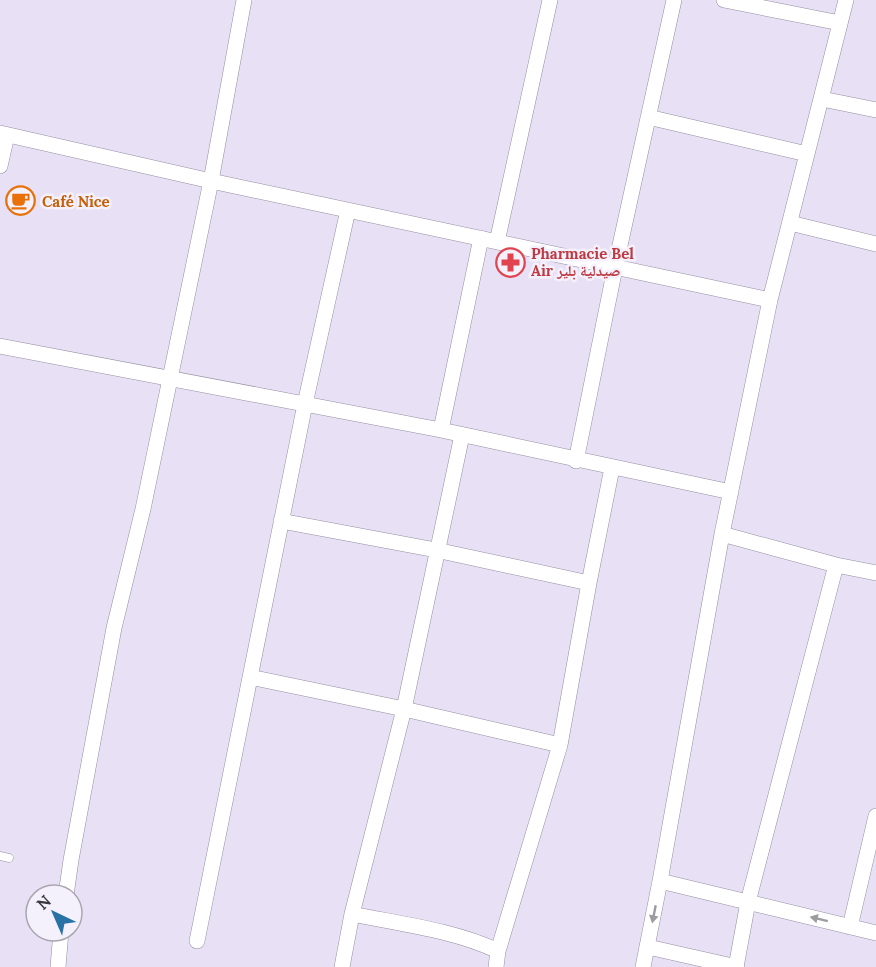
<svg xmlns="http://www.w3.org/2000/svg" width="876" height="967" viewBox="0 0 876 967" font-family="Lora,'Noto Naskh Arabic',serif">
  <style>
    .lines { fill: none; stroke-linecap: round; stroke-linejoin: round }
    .service-casing { stroke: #958ea1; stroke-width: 9 }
    .minor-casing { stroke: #958ea1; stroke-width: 16 }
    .service { stroke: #fff; stroke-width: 8 }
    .minor { stroke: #fff; stroke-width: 15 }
    .oneway { fill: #9c9b9f }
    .labels { text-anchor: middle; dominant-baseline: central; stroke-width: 5; stroke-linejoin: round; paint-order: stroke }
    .food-label { font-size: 15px; font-weight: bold; fill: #c56008; stroke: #f4f0fc; text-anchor: start }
    .health-label { font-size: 15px; font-weight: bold; fill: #be3a42; stroke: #f4f0fc; text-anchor: start }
  </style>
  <rect width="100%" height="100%" fill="#e8e1f5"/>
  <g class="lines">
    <defs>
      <path id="service" d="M0 856 9 858"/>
      <path id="minor" d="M724 0 840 23
        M822 99 876 110
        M648 117 807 154
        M0 133 211 181 770 300
        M0 166 7 135
        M790 223 876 244
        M497 242 550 0
        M0 346 441 430 731 492
        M441 430 481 238
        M576 461 615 268 674 0
        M281 521 436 550 589 583
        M722 534 836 565 876 573
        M250 677 404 709 560 745
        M660 881 876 933
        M66 895 71 860 114 628 143 509 211 181 244 0
        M352 914C400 924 453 930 498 951L496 967
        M850 927 876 816
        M197 941 305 404 348 210
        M648 947 737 967
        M498 951 560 745 589 583 612 468
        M58 967 61 931
        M342 967 352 914 404 709 462 435
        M643 967 660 881 722 534 770 300 846 0
        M736 967 748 902 836 565"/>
    </defs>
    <!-- service casing -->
    <use href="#service" class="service-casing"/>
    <!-- minor casing -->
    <use href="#minor" class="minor-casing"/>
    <!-- service -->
    <use href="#service" class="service"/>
    <!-- minor -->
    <use href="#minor" class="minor"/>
  </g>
  <!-- one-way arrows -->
  <defs><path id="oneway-solid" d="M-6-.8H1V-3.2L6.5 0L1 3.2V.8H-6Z" transform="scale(1.5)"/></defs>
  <g class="oneway">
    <use href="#oneway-solid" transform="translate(654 914) rotate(101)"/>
    <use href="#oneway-solid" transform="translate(819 919) rotate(-166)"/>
  </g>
  <!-- icons -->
  <defs>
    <symbol id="cafe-ring" viewBox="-11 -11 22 22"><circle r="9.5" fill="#f4f0fc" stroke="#e8710a" stroke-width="1.5"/><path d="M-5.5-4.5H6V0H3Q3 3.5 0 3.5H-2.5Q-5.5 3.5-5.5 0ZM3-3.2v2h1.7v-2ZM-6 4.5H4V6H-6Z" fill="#e8710a"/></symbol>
    <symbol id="pharmacy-ring" viewBox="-11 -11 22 22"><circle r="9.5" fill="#f4f0fc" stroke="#e0444e" stroke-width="1.5"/><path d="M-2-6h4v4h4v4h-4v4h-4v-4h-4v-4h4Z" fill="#e0444e"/></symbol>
  </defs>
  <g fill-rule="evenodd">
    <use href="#cafe-ring" x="4" y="184" width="33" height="33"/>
    <use href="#pharmacy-ring" x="494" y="246" width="33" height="33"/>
  </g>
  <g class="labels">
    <!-- food labels -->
    <g class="food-label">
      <text x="42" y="201">Café Nice</text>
    </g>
    <!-- health labels -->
    <g class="health-label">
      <text x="531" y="253">Pharmacie Bel<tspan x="531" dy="17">Air صيدلية بلير</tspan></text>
    </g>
  </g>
  <!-- north arrow -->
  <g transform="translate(54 913) rotate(316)"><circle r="28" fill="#f4f0fc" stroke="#aaa6b0" stroke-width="1.5"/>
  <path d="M0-4.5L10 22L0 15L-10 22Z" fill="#2972a6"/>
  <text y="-9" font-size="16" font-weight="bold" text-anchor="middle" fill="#3a373f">N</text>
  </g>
</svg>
